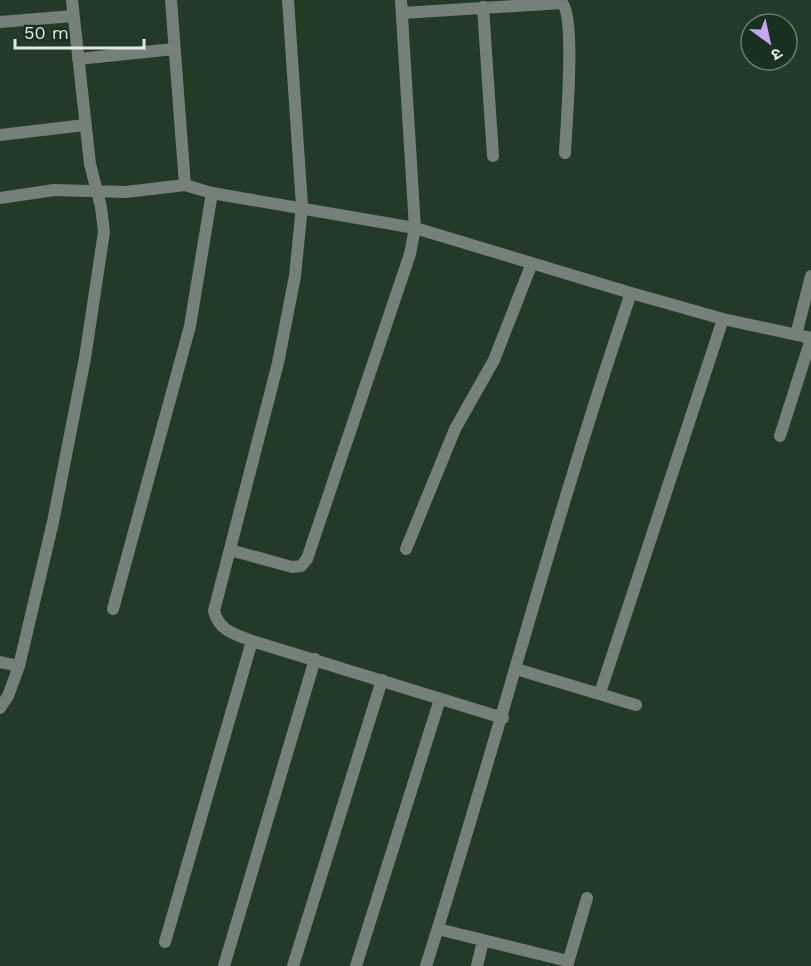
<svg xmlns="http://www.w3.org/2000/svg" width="811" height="966" viewBox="0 0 811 966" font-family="'Work Sans','Noto Sans Devanagari',sans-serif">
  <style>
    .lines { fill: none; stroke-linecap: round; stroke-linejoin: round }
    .street { stroke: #758078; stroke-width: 12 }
  </style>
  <rect width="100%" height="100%" fill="#233a28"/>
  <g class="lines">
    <!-- street -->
    <path class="street" d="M171 0 185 185 212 193 415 228 631 293 723 319 811 338
      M288 0 302 206 295 276 278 363 214 611C219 631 235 634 252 641L503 718
      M483 7 493 156
      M402 13 562 3C576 17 566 128 565 153
      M0 22 73 16
      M78 59 174 49
      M0 135 85 125
      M0 198 54 190 126 192 185 185
      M796 335 811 276
      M780 436 811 339
      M406 549 455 429 494 360 532 263
      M230 550 292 567 301 566 307 559 410 254 415 228 401 0
      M113 609 190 326 212 193
      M0 662 19 666
      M516 669 636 705
      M600 693 723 319
      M0 708 8 696 19 666 53 522 85 358 104 232 101 207 90 164 72 0
      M438 929 568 961
      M165 942 252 641
      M224 966 315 659
      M293 966 382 680
      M356 966 440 699
      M426 966C497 743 555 515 631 293
      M477 966 483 941
      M567 966 587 898"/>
  </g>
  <!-- north arrow -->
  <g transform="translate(769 42) rotate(147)"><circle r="28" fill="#192f1f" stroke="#687b6c" stroke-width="1.5"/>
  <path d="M0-4.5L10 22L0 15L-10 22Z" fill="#c8a6ef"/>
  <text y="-9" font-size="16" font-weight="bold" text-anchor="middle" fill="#deece0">उ</text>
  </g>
  <!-- scale -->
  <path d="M15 39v9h129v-9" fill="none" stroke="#deece0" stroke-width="3"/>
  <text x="24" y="39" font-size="18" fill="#deece0" stroke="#192f1f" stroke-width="4.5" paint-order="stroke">50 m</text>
</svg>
